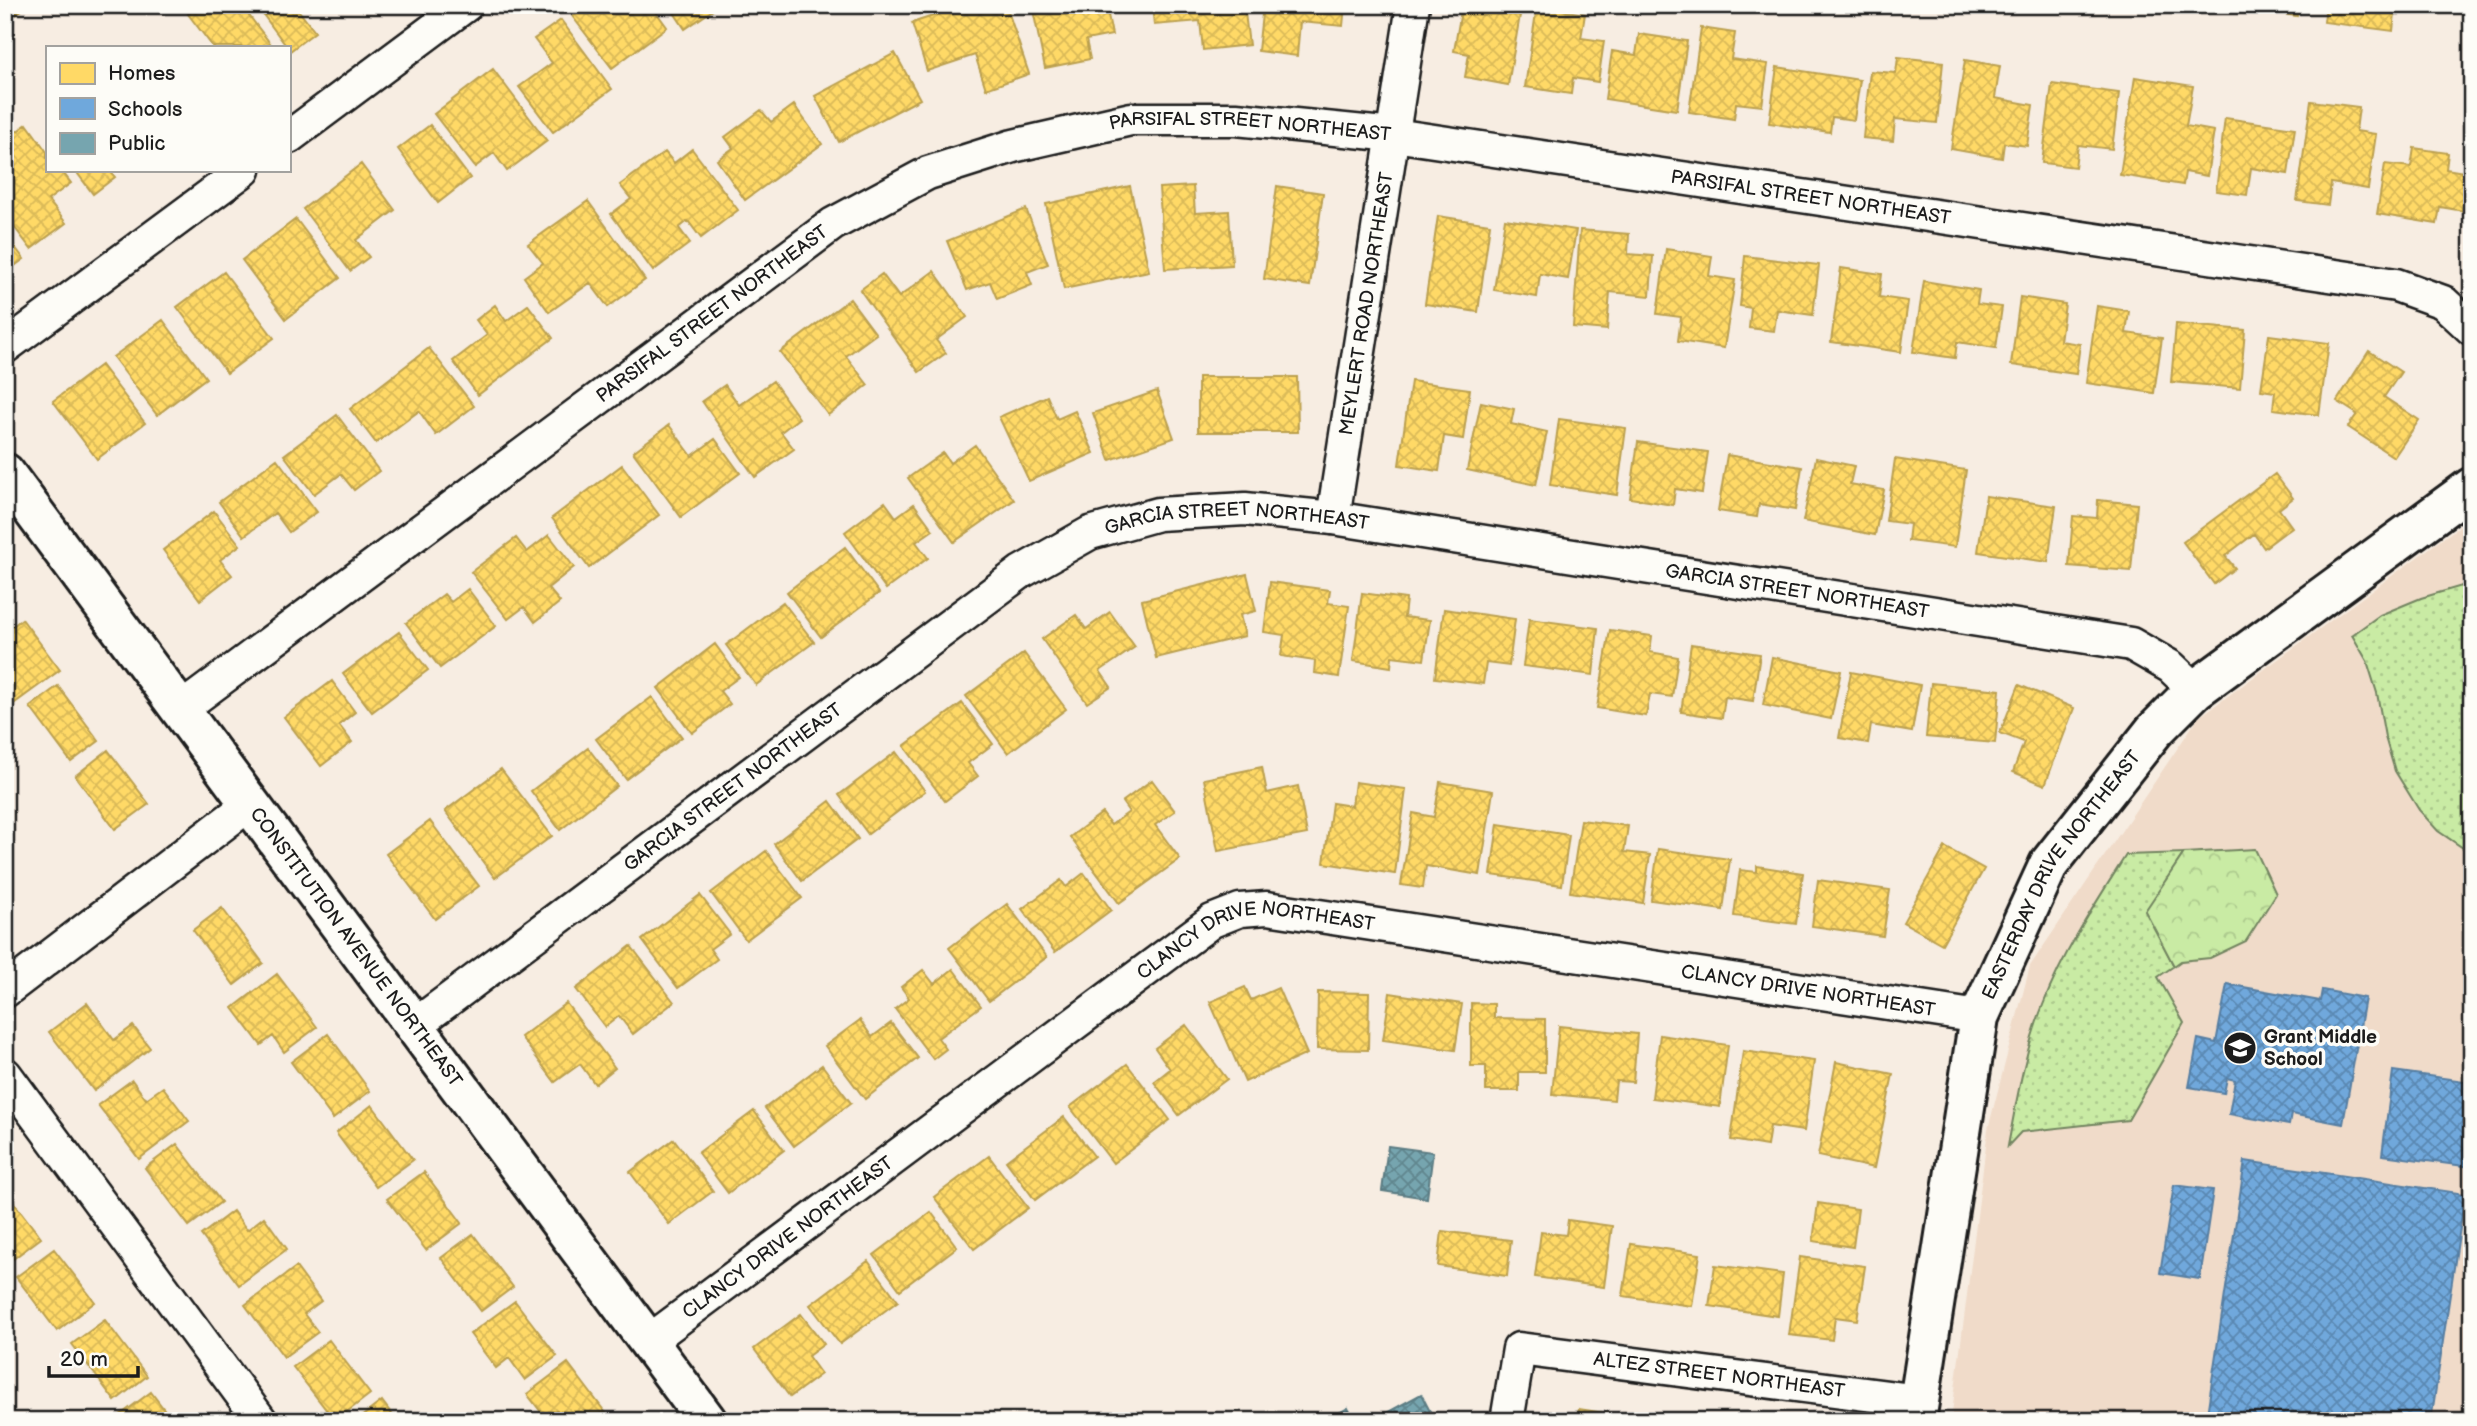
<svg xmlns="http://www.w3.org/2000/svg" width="2477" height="1426" viewBox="0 0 2477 1426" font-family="'Balsamiq Sans',sans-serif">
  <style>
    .built { fill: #f0dbc9 }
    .grass { fill: url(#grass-dots); stroke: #728460; stroke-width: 2 }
    .park { fill: url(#park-crowns); stroke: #728460; stroke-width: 2 }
    .homes { fill: url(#homes-cross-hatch); stroke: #bba050; stroke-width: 2 }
    .schools { fill: url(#schools-cross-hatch); stroke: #567ea2; stroke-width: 2 }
    .public { fill: url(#public-cross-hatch); stroke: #5b7c83; stroke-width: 2 }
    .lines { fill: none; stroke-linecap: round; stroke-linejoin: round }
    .street-casing { stroke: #1c1c1c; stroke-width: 37 }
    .secondary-casing { stroke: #1c1c1c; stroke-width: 44 }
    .street { stroke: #fdfcf7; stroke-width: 32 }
    .secondary { stroke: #fdfcf7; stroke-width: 38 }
    .labels { text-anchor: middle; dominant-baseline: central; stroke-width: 7; stroke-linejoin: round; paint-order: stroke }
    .street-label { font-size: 19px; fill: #1c1c1c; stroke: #fdfcf7 }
    .poi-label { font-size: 19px; font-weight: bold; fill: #1c1c1c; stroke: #fdfcf7; text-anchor: start }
  </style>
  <defs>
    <pattern id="grass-dots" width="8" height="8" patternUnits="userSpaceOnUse" patternTransform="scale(1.75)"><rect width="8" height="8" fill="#c9eba4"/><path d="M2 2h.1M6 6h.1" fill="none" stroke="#acc98d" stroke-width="1.8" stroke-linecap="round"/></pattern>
    <pattern id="park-crowns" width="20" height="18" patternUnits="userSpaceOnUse" patternTransform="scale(1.75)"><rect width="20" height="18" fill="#c9eba4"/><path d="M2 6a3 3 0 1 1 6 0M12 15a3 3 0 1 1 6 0" fill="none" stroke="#acc98d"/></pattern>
    <pattern id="homes-cross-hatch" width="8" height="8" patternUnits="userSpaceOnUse" patternTransform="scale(1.75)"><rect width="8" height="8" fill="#ffd966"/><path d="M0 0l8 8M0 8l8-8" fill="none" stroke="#daba58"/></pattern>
    <pattern id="schools-cross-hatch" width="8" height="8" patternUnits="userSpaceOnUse" patternTransform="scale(1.75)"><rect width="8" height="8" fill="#6fa8dc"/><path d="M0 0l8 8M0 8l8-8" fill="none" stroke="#5a88b2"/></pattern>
    <pattern id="public-cross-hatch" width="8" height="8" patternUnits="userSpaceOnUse" patternTransform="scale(1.75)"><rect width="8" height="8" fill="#76a5af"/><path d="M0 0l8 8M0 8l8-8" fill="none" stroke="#60868e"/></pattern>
  </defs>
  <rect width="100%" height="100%" fill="#f7ede2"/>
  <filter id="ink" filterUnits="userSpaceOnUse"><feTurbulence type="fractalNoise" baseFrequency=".0143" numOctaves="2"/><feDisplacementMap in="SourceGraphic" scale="14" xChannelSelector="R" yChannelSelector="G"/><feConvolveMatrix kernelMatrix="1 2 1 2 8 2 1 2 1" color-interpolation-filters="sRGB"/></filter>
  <g filter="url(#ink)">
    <!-- built -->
    <path class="built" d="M2472 517V1421H1951L1988 1129 2030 966 2198 718Z"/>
    <!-- grass -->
    <path class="grass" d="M2472 583V854L2438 831 2419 810 2395 771 2385 737 2377 693 2367 661 2352 635 2380 615 2421 598Z
      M2184 853 2146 911 2174 966 2158 977 2184 1023 2128 1120 2021 1132 2008 1146C2017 1098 2025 1050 2043 1005 2064 951 2095 904 2126 855Z"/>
    <!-- park -->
    <path class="park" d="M2255 849 2276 894 2246 941 2210 958 2181 961 2174 966 2145 911 2184 853Z"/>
    <!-- homes -->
    <path class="homes" d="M5 5H28L5 23Z
      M200 5H241L273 47H213L188 14Z
      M256 5H299L296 7 315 32 290 51Z
      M586 5H651L667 27 612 68 572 16Z
      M669 5H720L685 29Z
      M966 5H1006L1029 74 986 89 975 55 927 71 912 23Z
      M1032 5H1106L1112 35 1086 40 1090 59 1045 68Z
      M1152 5H1244L1249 45 1203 50 1200 21 1154 25Z
      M1263 5H1345L1343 26 1300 22 1297 56 1258 51Z
      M1462 5 1520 15 1508 85 1465 77 1469 54 1454 51Z
      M2242 5H2299L2297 16 2242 8Z
      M2326 5H2396L2393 31 2324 22Z
      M2410 5H2472V14Z
      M1537 6 1585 14 1581 38 1604 41 1598 82 1573 78 1571 94 1525 87Z
      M561 20 612 89 553 132 519 87 552 63 534 39Z
      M1701 28 1735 33 1731 59 1768 64 1762 106 1736 103 1734 119 1689 112Z
      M1639 34 1687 41 1677 110 1605 99 1612 51 1636 55Z
      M895 53 920 99 839 142 815 96Z
      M1898 57 1943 62 1937 123 1895 119 1893 141 1863 138 1870 71 1896 73Z
      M1965 60 2000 66 1995 98 2033 105 2027 146 2004 143 2002 158 1951 149Z
      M1777 67 1860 80 1854 120 1832 117 1830 132 1769 123Z
      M493 69 547 141 507 171 494 153 475 167 434 114Z
      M2135 77 2193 86 2186 126 2214 131 2207 176 2185 172 2183 185 2120 175Z
      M2052 84 2119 93 2112 149 2078 145 2075 167 2042 163Z
      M2311 101 2359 107 2356 131 2376 134 2368 189 2331 183 2328 205 2297 201Z
      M794 105 822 144 745 200 717 160 733 148 725 137 761 110 771 122Z
      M2225 118 2295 128 2288 174 2251 168 2247 195 2216 191Z
      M27 124 47 152V170H61L71 183 48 200 66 223 31 249 5 215V140Z
      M430 125 470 178 438 203 398 149Z
      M2414 148 2448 153 2446 169 2470 173 2464 211 2440 207 2437 224 2377 214 2385 164 2411 167Z
      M692 149 738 210 701 238 688 221 679 228 690 243 653 271 611 214 631 199 620 185 665 152 674 163Z
      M361 164 395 210 356 240 369 257 350 271 303 209Z
      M75 170H109L115 177 93 194Z
      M1130 186 1149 271 1064 289 1046 204Z
      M1193 186 1195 213 1229 211 1232 265 1165 269 1159 188Z
      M1277 186 1323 193 1310 286 1264 279Z
      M588 201 645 280 608 307 590 283 549 312 524 277 543 263 528 244Z
      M1026 209 1048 264 1027 272 1032 285 997 299 990 282 967 290 947 241Z
      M1438 216 1490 224 1478 312 1425 304Z
      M296 219 340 278 286 319 242 260Z
      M1505 219 1576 230 1568 279 1540 274 1537 297 1494 290Z
      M1580 230 1629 234 1628 254 1653 256 1650 296 1610 292 1607 330 1573 327Z
      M5 234 24 259 5 273Z
      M1666 249 1712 256 1709 276 1735 280 1724 348 1678 341 1681 317 1657 314Z
      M1745 256 1819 265 1813 315 1777 310 1774 331 1749 328 1751 308 1740 306Z
      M1841 268 1882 274 1879 297 1908 301 1901 352 1831 342Z
      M934 271 967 317 936 340 946 353 919 372 860 290 882 274 899 297Z
      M224 272 274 338 227 373 177 307Z
      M1924 281 1979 290 1977 304 2002 307 1996 348 1957 342 1955 358 1913 352Z
      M2020 297 2065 304 2060 341 2080 344 2076 374 2011 365Z
      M850 299 876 334 846 356 868 385 828 415 780 352Z
      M495 305 506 321 528 305 553 338 478 395 453 361 487 335 476 320Z
      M2097 306 2129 311 2126 333 2162 338 2154 393 2086 383Z
      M163 320 206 378 157 415 113 357Z
      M2176 324 2245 330 2240 388 2171 382Z
      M2269 335 2329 343 2319 415 2273 409 2275 392 2261 390Z
      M429 348 474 406 436 435 419 411 376 443 350 409Z
      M2369 351 2401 372 2384 397 2419 420 2394 457 2348 427 2357 414 2337 401Z
      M101 365 145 423 97 459 53 401Z
      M1198 377H1297L1298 432H1198Z
      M773 381 799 418 781 432 794 449 755 477 702 401 725 385 739 405Z
      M1411 381 1470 389 1463 439 1444 436 1439 471 1399 465Z
      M1157 391 1174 438 1110 460 1093 413Z
      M1047 396 1057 419 1075 411 1094 453 1029 481 999 417Z
      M1481 402 1514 409 1511 424 1547 432 1536 485 1467 470Z
      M337 415 379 471 354 490 341 474 314 494 284 455Z
      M1559 419 1626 428 1617 495 1550 485Z
      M669 425 692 456 715 439 740 473 681 517 633 452Z
      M1638 442 1708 452 1702 493 1675 489 1673 505 1630 498Z
      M975 445 1014 500 954 542 908 478 943 453 950 463Z
      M1727 455 1802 467 1795 510 1759 504 1757 517 1718 511Z
      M1816 458 1854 466 1850 484 1884 490 1875 535 1803 521Z
      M277 459 317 512 289 532 275 513 244 536 219 502Z
      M1895 459 1966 470 1955 547 1908 541 1910 524 1886 521Z
      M622 465 659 515 589 568 552 518Z
      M2275 474 2293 498 2279 509 2292 527 2264 548 2254 534 2225 556 2235 568 2214 584 2183 542Z
      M1986 496 2056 506 2048 562 1978 552Z
      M2098 500 2137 504 2131 571 2069 566 2073 516 2097 518Z
      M885 502 896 517 914 504 933 530 916 542 928 558 886 589 845 532Z
      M214 511 240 545 220 560 232 575 200 600 163 550Z
      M549 535 574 567 548 588 560 602 535 622 524 607 508 619 471 572 516 538 527 552Z
      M845 547 879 593 821 637 787 592Z
      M1247 574 1256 611 1240 615 1245 636 1156 658 1142 600Z
      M1270 582 1330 590 1328 603 1349 606 1339 677 1314 673 1315 661 1281 656 1284 635 1264 632Z
      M468 589 496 626 440 668 406 623 444 594 451 602Z
      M1362 593 1406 599 1404 617 1430 620 1424 660 1392 656 1391 667 1353 661Z
      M783 602 814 642 756 685 726 645Z
      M1444 609 1515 619 1509 666 1486 663 1483 684 1435 678Z
      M1110 612 1135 647 1100 671 1111 687 1087 703 1042 639 1076 615 1086 629Z
      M22 619 60 670 12 705 5 696V632Z
      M1529 619 1598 628 1593 675 1523 666Z
      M1610 630 1652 636 1650 652 1678 657 1672 697 1650 694 1646 716 1597 708Z
      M399 632 428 670 372 712 343 674Z
      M715 644 739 677 720 691 730 704 692 733 658 688Z
      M1691 644 1760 654 1753 701 1725 697 1722 718 1681 712Z
      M1024 653 1066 709 1008 753 966 696Z
      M1772 657 1841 671 1831 719 1763 705Z
      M1851 672 1920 685 1912 732 1871 725 1868 743 1839 738Z
      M332 681 355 712 339 725 352 742 321 766 284 717Z
      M1931 683 2000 690 1995 743 1926 737Z
      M2019 685 2074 708 2045 785 2013 772 2024 742 2000 733Z
      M58 686 99 741 71 762 30 707Z
      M652 697 682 737 626 779 596 739Z
      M962 703 993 744 968 763 978 776 945 801 904 746Z
      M588 748 617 786 560 830 531 791Z
      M108 750 149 804 115 829 75 776Z
      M896 752 925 791 868 834 839 795Z
      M1262 767 1267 793 1298 786 1307 834 1218 851 1204 779Z
      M501 769 552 836 495 878 445 811Z
      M1152 780 1175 811 1155 825 1180 859 1119 903 1070 837 1102 813 1111 825 1129 812 1122 802Z
      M1355 782 1406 789 1395 874 1324 863 1332 803 1352 806Z
      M1440 782 1493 791 1480 875 1426 866 1423 888 1401 885 1413 813 1434 817Z
      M830 801 858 839 802 881 774 844Z
      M1581 820 1628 826 1624 852 1650 855 1643 903 1570 892Z
      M430 821 479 886 435 919 386 854Z
      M1498 824 1569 835 1562 885 1491 875Z
      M1945 847 1984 869 1942 944 1903 922Z
      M1658 849 1730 859 1723 910 1651 900Z
      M766 851 802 898 746 940 711 893Z
      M1757 866 1803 873 1796 924 1734 916 1740 870 1757 872Z
      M1084 873 1111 910 1055 952 1022 909 1061 880 1066 887Z
      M1818 880 1890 890 1883 936 1812 926Z
      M700 895 730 934 710 949 717 959 678 988 642 940Z
      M1007 904 1047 957 989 1001 949 948Z
      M222 908 263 963 234 985 193 930Z
      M631 946 674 1002 633 1034 619 1016 605 1027 576 989Z
      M953 969 981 1006 938 1038 946 1049 933 1059 895 1009 909 998 901 987 923 970 934 984Z
      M277 974 317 1027 284 1052 273 1036 261 1045 233 1008Z
      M1245 987 1251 1000 1278 988 1307 1054 1245 1082 1210 1002Z
      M1318 992 1369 993 1368 1050 1317 1049Z
      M1390 993 1462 1004 1455 1050 1383 1040Z
      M87 1003 114 1040 133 1026 150 1048 94 1091 49 1032Z
      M566 1003 615 1068 595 1084 580 1064 555 1082 521 1037Z
      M1471 1003 1494 1004V1018L1545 1019V1072H1519V1091H1486V1066H1471Z
      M860 1020 872 1037 891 1023 918 1058 865 1099 825 1046Z
      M1186 1025 1227 1079 1179 1115 1154 1082 1170 1069 1155 1048Z
      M1559 1026 1637 1034 1633 1082 1616 1081 1614 1100 1552 1094Z
      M328 1034 370 1091 333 1119 291 1062Z
      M1660 1035 1728 1045 1720 1107 1652 1098Z
      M1743 1051 1814 1061 1804 1131 1770 1126 1767 1146 1731 1140Z
      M1836 1062 1893 1074 1874 1168 1818 1156Z
      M1127 1064 1170 1120 1113 1163 1070 1107Z
      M822 1065 851 1103 794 1146 765 1108Z
      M132 1080 146 1099 163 1087 189 1121 139 1159 98 1105Z
      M372 1105 413 1160 376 1187 336 1133Z
      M754 1111 784 1150 728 1193 698 1153Z
      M1064 1117 1094 1156 1035 1200 1006 1161Z
      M674 1139 713 1191 669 1224 630 1172Z
      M177 1144 221 1202 189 1226 145 1168Z
      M989 1156 1028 1208 974 1249 934 1197Z
      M424 1172 462 1223 426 1250 387 1199Z
      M5 1191 41 1238 5 1265Z
      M1818 1203 1858 1209 1853 1247 1813 1241Z
      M233 1211 247 1230 264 1217 287 1249 239 1285 201 1235Z
      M931 1212 957 1247 900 1290 874 1255Z
      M1568 1220 1612 1226 1604 1287 1535 1277 1541 1232 1566 1235Z
      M1442 1231 1511 1240 1507 1276 1438 1266Z
      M473 1234 513 1287 481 1311 441 1258Z
      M1631 1244 1700 1254 1692 1306 1623 1296Z
      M54 1249 95 1302 57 1331 16 1277Z
      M1800 1257 1865 1266 1857 1320 1835 1317 1832 1340 1789 1335Z
      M868 1261 898 1301 840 1344 810 1305Z
      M1715 1265 1783 1274 1778 1316 1709 1306Z
      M296 1267 321 1301 304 1314 318 1332 284 1357 245 1305Z
      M515 1301 557 1356 525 1380 509 1358 496 1368 470 1334Z
      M801 1314 824 1344 808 1356 821 1374 790 1397 754 1349Z
      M105 1320 147 1376 115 1401 72 1344Z
      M329 1340 370 1394 335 1421 293 1367Z
      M568 1363 611 1420 610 1421H548L527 1394Z
      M151 1392 173 1421H123L119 1416Z
      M382 1401 397 1421H356Z
      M1579 1409 1623 1416V1421H1577Z"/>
    <!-- schools -->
    <path class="schools" d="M2227 984 2320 1001 2322 990 2365 998 2343 1124 2291 1114 2289 1125 2229 1114 2235 1080 2227 1078 2224 1093 2189 1087 2198 1039 2216 1043Z
      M2393 1071 2472 1082V1167L2382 1155Z
      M2245 1161 2465 1194 2431 1421H2206Z
      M2174 1185 2213 1190 2200 1279 2160 1273Z"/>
    <!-- public -->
    <path class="public" d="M1388 1146 1433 1152 1427 1198 1382 1191Z
      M1421 1394 1435 1421H1372Z
      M1348 1408 1354 1421H1325Z"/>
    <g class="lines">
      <defs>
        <g id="street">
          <path d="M289 137 466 5"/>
          <path d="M5 347 244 170"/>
          <path id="s1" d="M1333 518 1413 5"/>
          <path id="s2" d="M181 709 833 224 928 173 1013 146 1131 119H1236L1394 135 2396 285 2443 302 2472 329"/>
          <path d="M5 991 251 803"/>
          <path id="s3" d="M415 1025 1021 572 1090 533 1158 514 1245 509 1333 518 2131 644 2171 667 2195 690"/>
          <path d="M5 1074 261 1421"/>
          <path id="s4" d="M649 1341 1212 921 1240 910 1267 908 1979 1017"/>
          <path id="s5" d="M1507 1421 1519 1349 1919 1401"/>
        </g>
        <g id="secondary">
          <path id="s6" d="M5 473 707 1421"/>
          <path id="s7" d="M1916 1421 1979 1017 2049 864 2154 731 2195 690 2472 487"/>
        </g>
      </defs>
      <!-- street casing -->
      <use href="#street" class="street-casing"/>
      <!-- secondary casing -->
      <use href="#secondary" class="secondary-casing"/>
      <!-- street -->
      <use href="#street" class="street"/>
      <!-- secondary -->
      <use href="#secondary" class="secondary"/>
    </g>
  </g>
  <!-- icons -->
  <defs>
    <symbol id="school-disc" viewBox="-11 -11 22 22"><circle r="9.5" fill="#1c1c1c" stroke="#fdfcf7"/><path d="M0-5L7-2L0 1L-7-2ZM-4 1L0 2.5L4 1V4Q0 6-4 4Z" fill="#fff"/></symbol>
  </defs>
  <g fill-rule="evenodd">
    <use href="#school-disc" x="2221" y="1029" width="38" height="38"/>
  </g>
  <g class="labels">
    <!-- street labels -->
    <g class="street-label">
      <text stroke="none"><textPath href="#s2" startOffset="1250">PARSIFAL STREET NORTHEAST</textPath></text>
      <text stroke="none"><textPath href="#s2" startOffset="1816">PARSIFAL STREET NORTHEAST</textPath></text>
      <text stroke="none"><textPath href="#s1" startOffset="217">MEYLERT ROAD NORTHEAST</textPath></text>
      <text stroke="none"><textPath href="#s2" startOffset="662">PARSIFAL STREET NORTHEAST</textPath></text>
      <text stroke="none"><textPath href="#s3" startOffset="985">GARCIA STREET NORTHEAST</textPath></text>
      <text stroke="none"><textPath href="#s3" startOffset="1552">GARCIA STREET NORTHEAST</textPath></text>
      <text stroke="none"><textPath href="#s3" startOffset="397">GARCIA STREET NORTHEAST</textPath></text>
      <text stroke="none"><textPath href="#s7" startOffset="574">EASTERDAY DRIVE NORTHEAST</textPath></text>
      <text stroke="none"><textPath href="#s6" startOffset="590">CONSTITUTION AVENUE NORTHEAST</textPath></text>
      <text stroke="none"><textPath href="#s4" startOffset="740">CLANCY DRIVE NORTHEAST</textPath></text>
      <text stroke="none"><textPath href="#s4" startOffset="1307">CLANCY DRIVE NORTHEAST</textPath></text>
      <text stroke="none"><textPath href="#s4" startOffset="173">CLANCY DRIVE NORTHEAST</textPath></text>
      <text stroke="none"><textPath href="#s5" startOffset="275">ALTEZ STREET NORTHEAST</textPath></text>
    </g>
    <!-- poi labels -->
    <g class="poi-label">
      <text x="2264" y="1037">Grant Middle<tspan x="2264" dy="22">School</tspan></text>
    </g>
  </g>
  <!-- margin -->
  <rect width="2477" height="1426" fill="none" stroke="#fdfcf7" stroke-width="28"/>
  <rect x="14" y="14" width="2449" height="1398" fill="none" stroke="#1c1c1c" stroke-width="2.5" filter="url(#ink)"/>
  <!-- legend -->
  <rect x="46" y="46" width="245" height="126" fill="#fdfcf7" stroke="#a3a29f" stroke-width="2"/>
  <rect x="60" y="63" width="35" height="21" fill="#ffd966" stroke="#a3a29f" stroke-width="2"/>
  <text x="108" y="80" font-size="21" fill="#1c1c1c">Homes</text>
  <rect x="60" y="98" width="35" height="21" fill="#6fa8dc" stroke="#a3a29f" stroke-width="2"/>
  <text x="108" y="116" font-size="21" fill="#1c1c1c">Schools</text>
  <rect x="60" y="133" width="35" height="21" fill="#76a5af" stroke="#a3a29f" stroke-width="2"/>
  <text x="108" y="150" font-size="21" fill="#1c1c1c">Public</text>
  <!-- scale -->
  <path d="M49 1366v10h89v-10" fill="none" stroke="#1c1c1c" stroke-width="3.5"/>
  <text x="60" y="1366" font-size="21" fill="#1c1c1c" stroke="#fdfcf7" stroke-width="5" paint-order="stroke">20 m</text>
</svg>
